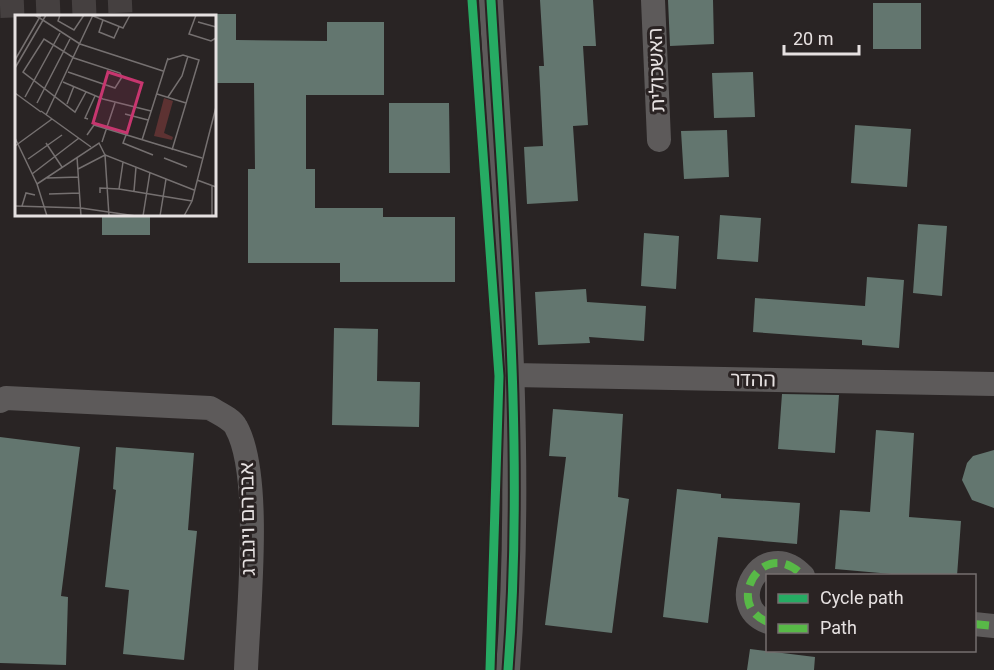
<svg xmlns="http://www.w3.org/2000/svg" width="994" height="670" viewBox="0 0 994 670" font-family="Roboto,'Noto Sans Hebrew',sans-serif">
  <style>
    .building { fill: #63766f }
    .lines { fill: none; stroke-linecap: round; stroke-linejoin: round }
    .street-tunnel { stroke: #454040; stroke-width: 24; stroke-dasharray: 24 12; stroke-linecap: butt }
    .street { stroke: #5d5a5a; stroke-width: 24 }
    .quiet { stroke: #58b947; stroke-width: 8; stroke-dasharray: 15 8; stroke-linecap: butt }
    .cycleway-casing { stroke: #2a2323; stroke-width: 13 }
    .cycleway { stroke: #26ab63; stroke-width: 9 }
    .labels { text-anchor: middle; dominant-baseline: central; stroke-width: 6; stroke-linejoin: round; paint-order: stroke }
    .street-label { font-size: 20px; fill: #e6e1e1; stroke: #2a2323 }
    .inset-road { fill: none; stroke: #757070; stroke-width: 1.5 }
    .view { fill: #c7366f; fill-opacity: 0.15; stroke: #c7366f; stroke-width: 3 }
    .inset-edge { fill: none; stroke: #e6e1e1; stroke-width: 3 }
  </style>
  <rect width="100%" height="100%" fill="#292424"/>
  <!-- building -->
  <path class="building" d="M540 0H593L596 46H583L588 125 573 126 578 201 527 204 524 147 543 146 539 66H544Z
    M668 0H713L714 44 670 46Z
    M873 3H921V49H873Z
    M214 14H236V40L327 41V22H384V95H306V169H315V208H383V217H455V282H340V263H248V169H255L254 83H214Z
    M753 72 755 117 714 118 712 73Z
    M389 103H449L450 173H389Z
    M855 125 911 129 907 187 851 183Z
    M727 130 729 177 684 179 681 131Z
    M102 214H150V235H102Z
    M720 215 761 218 758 262 717 259Z
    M918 224 947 226 942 296 913 293Z
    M644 233 679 236 676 289 641 286Z
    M867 277 904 280 899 348 862 345V340L753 332 755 298 865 306Z
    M586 289 587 302 646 306 644 341 589 337 590 343 538 345 535 292Z
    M334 328 378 329 377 381 420 382 419 427 332 425Z
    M782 394 839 395 835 453 778 449Z
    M553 409 623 414 618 497 629 499 612 633 545 625 566 457 549 456Z
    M876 430 914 433 909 517 961 521 957 576H914L835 569 840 510 870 512Z
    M0 437 80 447 61 596 68 597 66 665 0 663Z
    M116 447 194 453 188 530 197 531 184 660 123 654 129 590 105 587 116 490 113 489Z
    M994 450V508L972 500 962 480 967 463 973 456Z
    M677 489 721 494V498L800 503 797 544 718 537 708 623 663 617Z
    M750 649 815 657 814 670H747Z"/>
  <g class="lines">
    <!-- street-tunnel -->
    <path class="street-tunnel" d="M0 6 140 0"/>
    <!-- street -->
    <path class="street" d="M491 0C504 222 525 447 508 670
      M653 0 659 140
      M513 375 994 384
      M0 401 6 398 210 408C218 413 232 419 236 427 263 475 248 612 246 670
      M768 622C722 605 764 534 803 576
      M974 624 994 626"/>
    <!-- quiet -->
    <path class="quiet" d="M768 622C722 605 764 534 803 576
      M974 624 994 626"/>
    <defs>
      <path id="cycleway" d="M472 0 499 376 490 670
        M491 0C504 222 525 447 508 670"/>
    </defs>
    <!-- cycleway casing -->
    <use href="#cycleway" class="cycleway-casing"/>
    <!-- cycleway -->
    <use href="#cycleway" class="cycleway"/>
  </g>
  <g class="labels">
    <!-- street labels -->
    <g class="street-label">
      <text transform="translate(656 70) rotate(-92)">האשכולית</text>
      <text transform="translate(753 379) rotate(1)">ההדר</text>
      <text transform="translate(247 519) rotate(-91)">אברהם וינברג</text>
    </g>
  </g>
  <!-- overview -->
  <g transform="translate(15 15)">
    <rect width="201" height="201" fill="#292424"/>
    <path d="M149 83 158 86 149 118 158 122 157 125 139 121Z" fill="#5d3232"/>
    <path class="inset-road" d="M20 0 65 29 148 56M45 0 43 6 59 15 69 0M181 0 174 19 196 26 201 23M78 1 108 13 115 0M88 5 84 17 99 23 104 12M183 7 201 12M0 45 26 0M152 45 168 40 184 45 157 135M0 53 31 0M53 57 100 73 107 62 105 58 59 43 29 24 8 57 60 97 71 77M48 67 88 84 136 96M0 78 26 97M142 79 171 88M10 82 45 18M153 82 167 61 173 41M22 88 55 24M52 89 59 71M26 96 76 132M110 99 133 105M31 100 78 0M73 104 70 103 80 81M72 120 79 110 187 143M111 120 108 128 138 140M0 123 22 169 32 201M127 125 153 43M87 127 100 88M31 128 47 152M0 131 37 104M62 142 66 201M149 143 172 152M13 144 47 120M63 154 90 140 94 201M17 159 64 123M32 163 64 162M182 165 201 172M22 169 84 128 90 140 179 175M104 174 108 147M119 176 121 152M85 178V173L104 174 177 186M34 179 65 178M0 191 66 193 121 201M7 191 11 178 20 180M128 201 135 157M145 201 151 164M169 201 177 186 201 92M197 201V170"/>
    <path class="view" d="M93 57 127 68 112 118 78 108Z"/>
    <rect width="201" height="201" class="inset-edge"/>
  </g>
  <!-- legend -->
  <rect x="766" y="574" width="210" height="78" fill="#2a2323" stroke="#756f6f" stroke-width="1.5"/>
  <rect x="778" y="594" width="30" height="9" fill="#26ab63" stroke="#756f6f" stroke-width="1.5"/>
  <text x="820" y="604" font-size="18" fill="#e6e1e1">Cycle path</text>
  <rect x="778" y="624" width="30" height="9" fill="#58b947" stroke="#756f6f" stroke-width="1.5"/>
  <text x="820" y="634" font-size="18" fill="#e6e1e1">Path</text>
  <!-- scale -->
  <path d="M784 45v9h75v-9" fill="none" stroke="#e6e1e1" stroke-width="3"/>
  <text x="793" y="45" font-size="18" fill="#e6e1e1" stroke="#2a2323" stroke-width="4.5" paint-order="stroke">20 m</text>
</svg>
